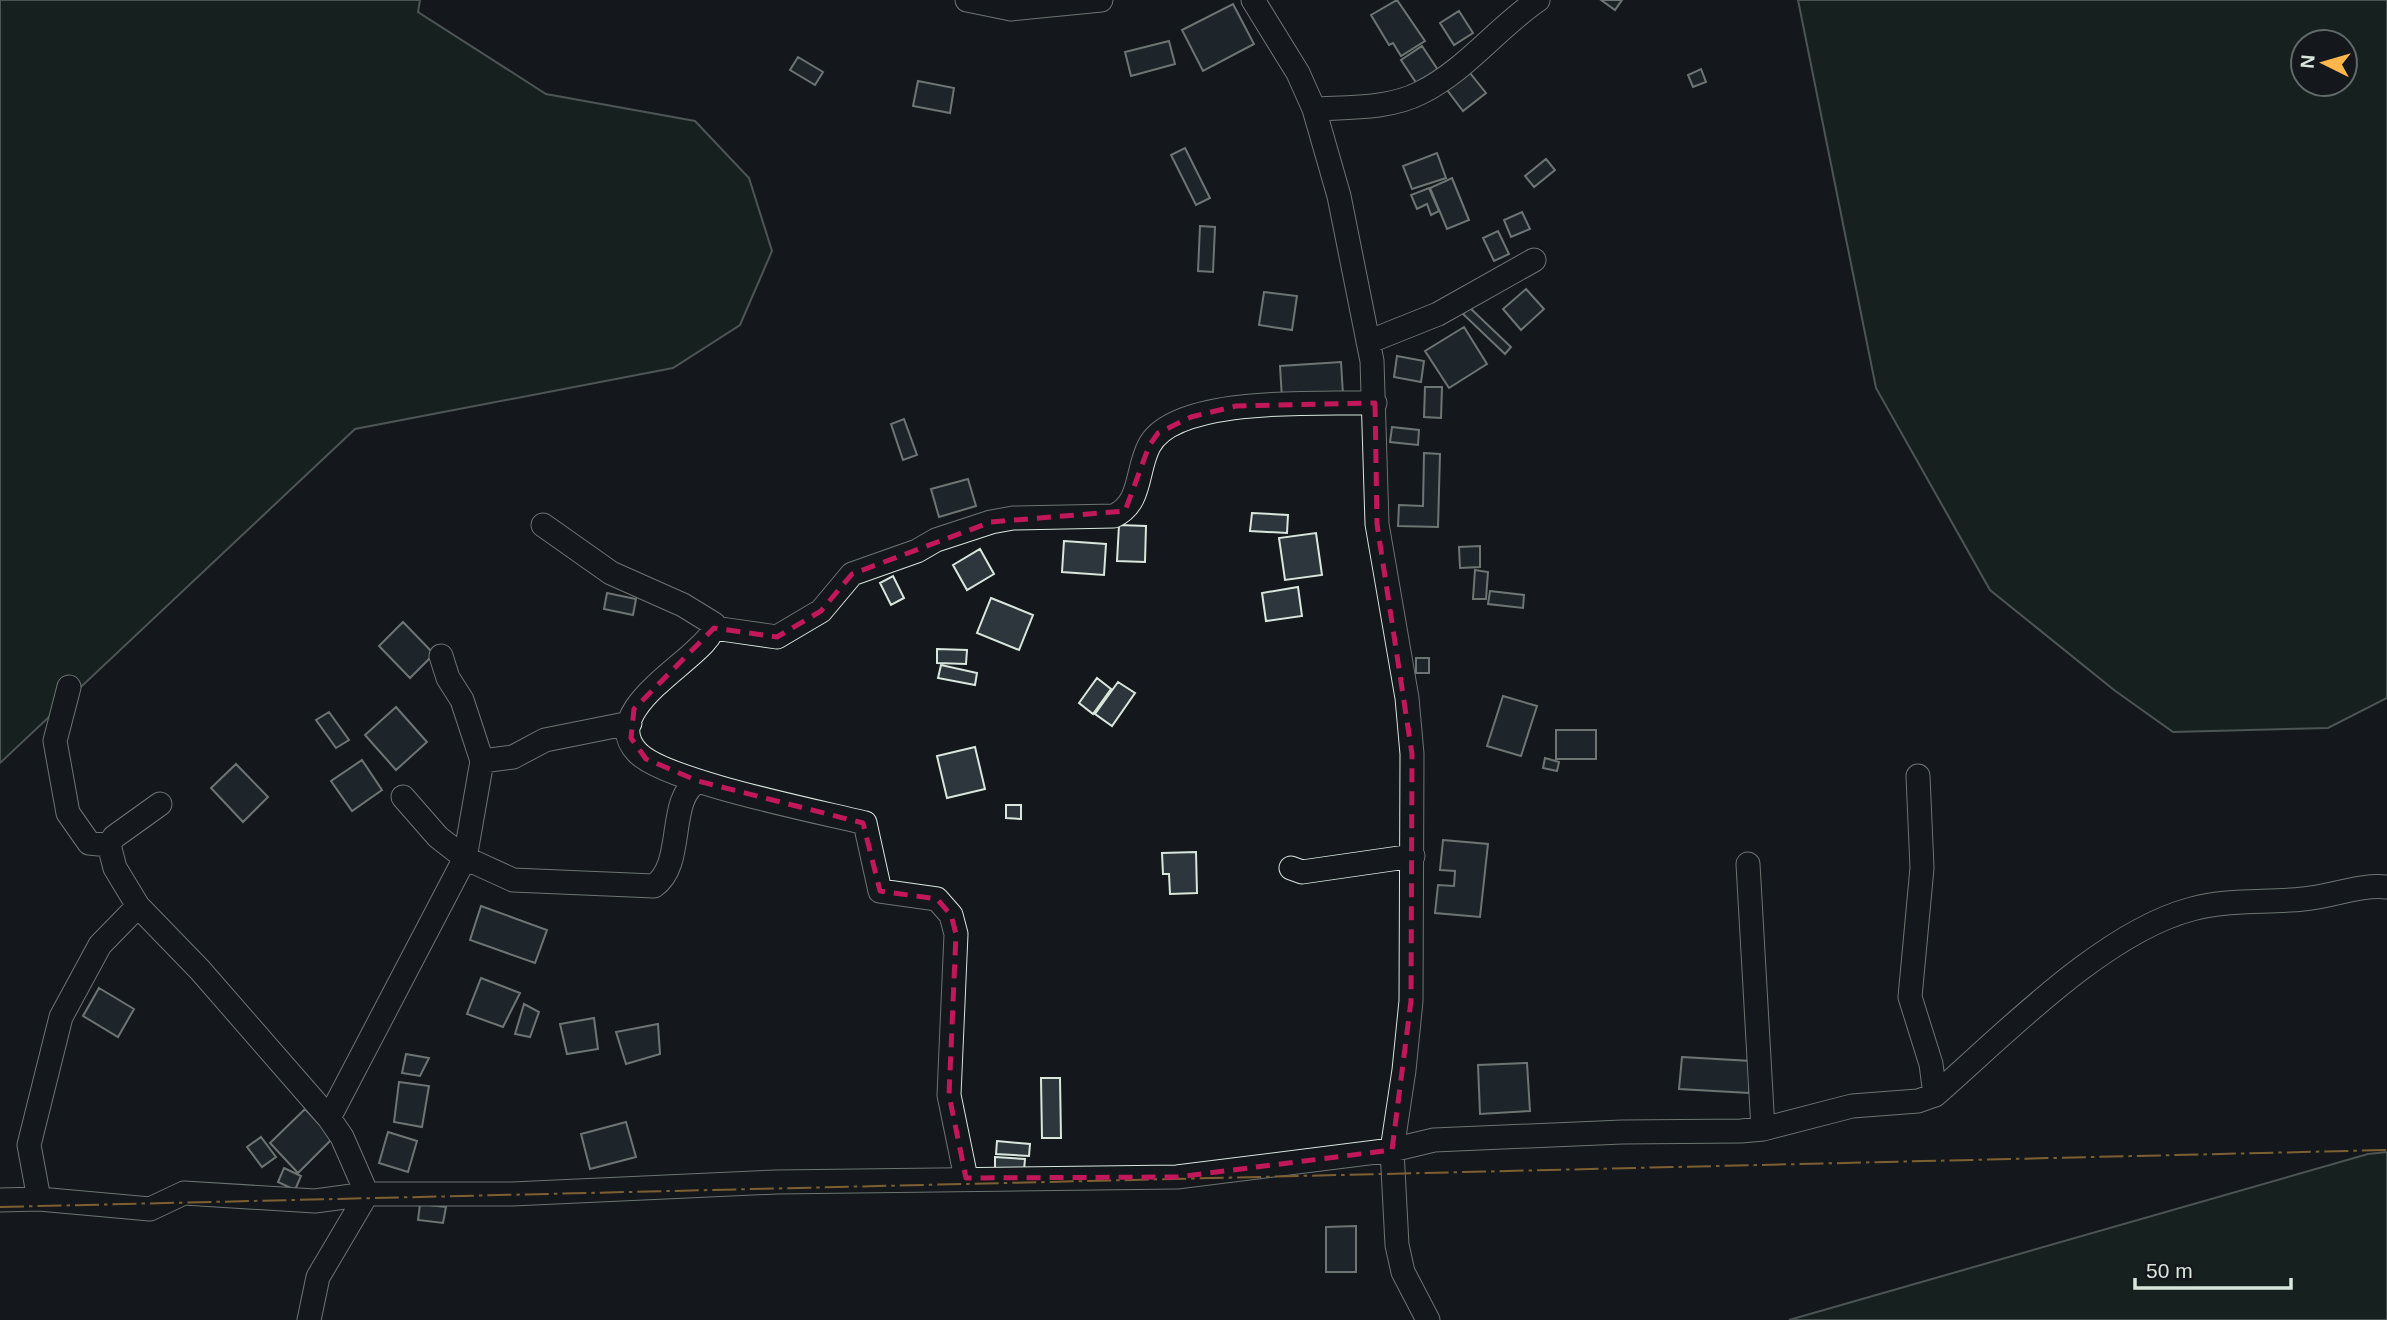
<svg xmlns="http://www.w3.org/2000/svg" width="2387" height="1320" viewBox="0 0 2387 1320" font-family="Arial,sans-serif">
  <style>
    .green { fill: #1a2d24; stroke: #939e99; stroke-width: 2; fill-rule: evenodd }
    .building { fill: #2c363c; stroke: #d8e6dc; stroke-width: 2 }
    .lines { fill: none; stroke-linecap: round; stroke-linejoin: round }
    .minor-casing { stroke: #d8e6dc; stroke-width: 25 }
    .minor { stroke: #14181c; stroke-width: 23 }
    .power { stroke: #ffb74d; stroke-width: 2; stroke-dasharray: 24 5 3.5 5; stroke-linecap: butt }
    .marked { fill: none; stroke: #c2185b; stroke-width: 5; stroke-dasharray: 14 9; stroke-linejoin: round }
  </style>
  <rect width="100%" height="100%" fill="#14181c"/>
  <!-- green -->
  <path class="green" d="M0 0H420L418 12 546 94 695 121 749 178 772 251 740 325 673 368 355 429 0 763Z
    M1798 0H2387V698L2328 728 2173 732 2114 690 1990 590 1876 388ZM2345 42V84H2303V42Z
    M2387 1152V1320H1789L2368 1154Z"/>
  <!-- building -->
  <path class="building" d="M1397 0 1425 41 1401 56 1393 43 1389 45 1371 15Z
    M1601 0H1622L1615 10Z
    M1233 4 1254 44 1203 71 1182 30Z
    M1459 11 1473 33 1454 45 1440 23Z
    M1169 41 1175 64 1131 76 1125 52Z
    M1422 46 1440 73 1419 87 1401 60Z
    M798 57 823 72 815 85 790 70Z
    M1466 68 1486 93 1463 111 1444 86Z
    M1701 69 1706 82 1693 87 1688 75Z
    M918 81 954 88 950 113 913 106Z
    M1185 148 1210 198 1196 205 1171 155Z
    M1437 153 1446 178 1412 189 1403 166Z
    M1546 159 1555 170 1534 187 1525 176Z
    M1452 178 1469 220 1447 229 1430 188Z
    M1429 188 1439 211 1431 215 1427 204 1417 209 1411 195Z
    M1522 212 1530 229 1511 237 1504 220Z
    M1200 226 1215 227 1213 272 1198 271Z
    M1498 231 1509 254 1494 261 1483 238Z
    M1526 289 1544 309 1521 330 1503 309Z
    M1264 292 1297 296 1292 330 1259 325Z
    M1469 307 1511 347 1505 354 1463 314Z
    M1464 327 1487 364 1449 388 1425 351Z
    M1397 356 1424 361 1421 382 1394 377Z
    M1341 362 1343 395 1282 399 1280 366Z
    M1425 387H1442L1441 418 1424 417Z
    M904 419 917 455 903 460 891 424Z
    M1392 427 1419 430 1418 445 1390 442Z
    M1424 453 1440 454 1438 527 1398 526 1399 505 1423 506Z
    M968 479 976 506 939 517 931 489Z
    M1252 513 1288 515 1287 533 1250 531Z
    M1119 525 1146 526 1145 562 1117 561Z
    M1316 533 1322 575 1285 580 1279 538Z
    M1064 541 1106 544 1104 575 1062 572Z
    M1480 546V567L1460 568 1459 547Z
    M980 549 994 574 967 590 953 565Z
    M1475 570 1488 572 1486 599H1473Z
    M893 576 904 598 891 605 880 583Z
    M1298 587 1302 616 1266 621 1262 593Z
    M1490 591 1524 595 1523 608 1488 604Z
    M607 593 636 599 633 615 604 609Z
    M991 598 1033 615 1019 650 977 633Z
    M403 622 434 654 410 678 379 646Z
    M937 649 967 650 966 664 937 663Z
    M1416 658H1429V673H1416Z
    M941 665 977 673 975 685 938 678Z
    M1097 678 1111 689 1093 714 1079 703Z
    M1118 682 1135 693 1112 726 1095 714Z
    M1503 696 1537 706 1521 756 1487 746Z
    M396 707 427 742 396 770 365 735Z
    M329 712 349 740 336 748 316 720Z
    M1556 730H1596V759H1556Z
    M975 747 985 789 947 798 937 756Z
    M1545 758 1559 762 1557 771 1543 768Z
    M362 760 382 790 352 811 331 781Z
    M236 764 268 797 243 822 211 788Z
    M1006 805H1021V819L1006 818Z
    M1443 840 1488 844 1480 917 1435 913 1438 885 1454 886 1455 871 1440 870Z
    M1196 852 1197 893 1170 894 1169 874H1163L1162 853Z
    M481 906 547 930 535 963 470 940Z
    M481 978 520 993 503 1027 467 1014Z
    M99 988 134 1009 118 1037 83 1016Z
    M524 1004 539 1012 530 1037 515 1034Z
    M594 1018 598 1049 567 1054 560 1024Z
    M658 1024 660 1054 626 1064 616 1032Z
    M406 1054 429 1058 420 1076 402 1073Z
    M1682 1057 1751 1061 1749 1093 1679 1089Z
    M1527 1063 1530 1111 1480 1114 1478 1065Z
    M1041 1078H1060L1061 1138H1042Z
    M399 1082 429 1086 422 1127 394 1122Z
    M305 1109 333 1138 298 1173 270 1143Z
    M626 1122 636 1157 590 1169 581 1134Z
    M388 1132 417 1141 408 1172 379 1163Z
    M261 1137 276 1157 262 1167 247 1147Z
    M997 1141 1030 1144 1029 1156 996 1154Z
    M995 1157 1025 1159 1024 1170 995 1168Z
    M284 1168 301 1176 295 1190 278 1182Z
    M420 1204 446 1207 443 1223 418 1220Z
    M1356 1226V1272H1326V1227Z"/>
  <g class="lines">
    <defs>
      <path id="minor" d="M967 0 1011 9 1101 0
        M1253 0 1298 73 1314 109 1339 196 1372 361 1377 524 1407 698 1412 754 1411 1001 1404 1070 1392 1150 1397 1245 1403 1272 1428 1320
        M1314 109C1348 107 1389 109 1420 93 1465 71 1497 28 1538 0
        M1368 342 1438 314 1534 260
        M543 525 611 573 683 605 714 624C716 653 594 706 637 752 663 781 821 812 865 823L880 891 937 899 951 915 956 934 949 1095 966 1178
        M714 628 777 637 821 611 852 574 917 551 936 540 991 522 1013 518 1114 516C1142 503 1136 471 1149 446 1175 395 1323 404 1375 403
        M69 687 55 741 68 813 89 843 109 845
        M482 761 513 757 545 740 630 723
        M1918 776 1922 868 1910 997 1931 1064 1935 1095
        M403 797 438 837 465 858 513 880 654 886C686 864 666 799 698 781
        M160 804 114 837 109 845 115 868 138 906 200 970 329 1118 342 1137 367 1194
        M1748 864 1763 1129
        M1291 868 1302 872 1413 856
        M138 906 100 945 61 1017 29 1145 39 1199 150 1209 184 1193 315 1201 367 1194H512L776 1182 1177 1177 1392 1150 1434 1140 1622 1132 1741 1131 1763 1129 1852 1106 1918 1101 1935 1095C2004 1035 2103 932 2192 909 2228 899 2266 903 2303 899 2330 897 2360 884 2387 887
        M329 1118 465 858 482 761 462 700 448 678 441 656
        M0 1200 39 1199
        M309 1320 318 1277 367 1194"/>
    </defs>
    <!-- minor casing -->
    <use href="#minor" class="minor-casing"/>
    <!-- minor -->
    <use href="#minor" class="minor"/>
    <!-- power -->
    <path class="power" d="M0 1207 2387 1150"/>
  </g>
  <!-- marked area -->
  <path d="M0 0H2387V1320H0ZM1375 403 1377 524 1412 754 1411 1001 1392 1150 1177 1177 966 1178 949 1095 956 934 951 915 937 899 880 891 863 823 698 781 646 759 631 738 634 709 714 628 777 637 821 611 852 574 991 522 1125 511 1149 446 1158 433 1191 417 1236 406Z" fill="#14181c" fill-opacity=".55" fill-rule="evenodd"/>
  <path class="marked" d="M1375 403 1377 524 1412 754 1411 1001 1392 1150 1177 1177 966 1178 949 1095 956 934 951 915 937 899 880 891 863 823 698 781 646 759 631 738 634 709 714 628 777 637 821 611 852 574 991 522 1125 511 1149 446 1158 433 1191 417 1236 406Z"/>
  <!-- north arrow -->
  <g transform="translate(2324 63) rotate(275)"><circle r="33" fill="#14181c" stroke="#626a69" stroke-width="2"/>
  <path d="M0-5L12 26L0 18L-12 26Z" fill="#ffb74d"/>
  <text y="-10" font-size="19" font-weight="bold" text-anchor="middle" fill="#d8e6dc">N</text>
  </g>
  <!-- scale -->
  <path d="M2135 1278v10h156v-10" fill="none" stroke="#d8e6dc" stroke-width="3.5"/>
  <text x="2146" y="1278" font-size="21" fill="#d8e6dc" stroke="#14181c" stroke-width="5" paint-order="stroke">50 m</text>
</svg>
